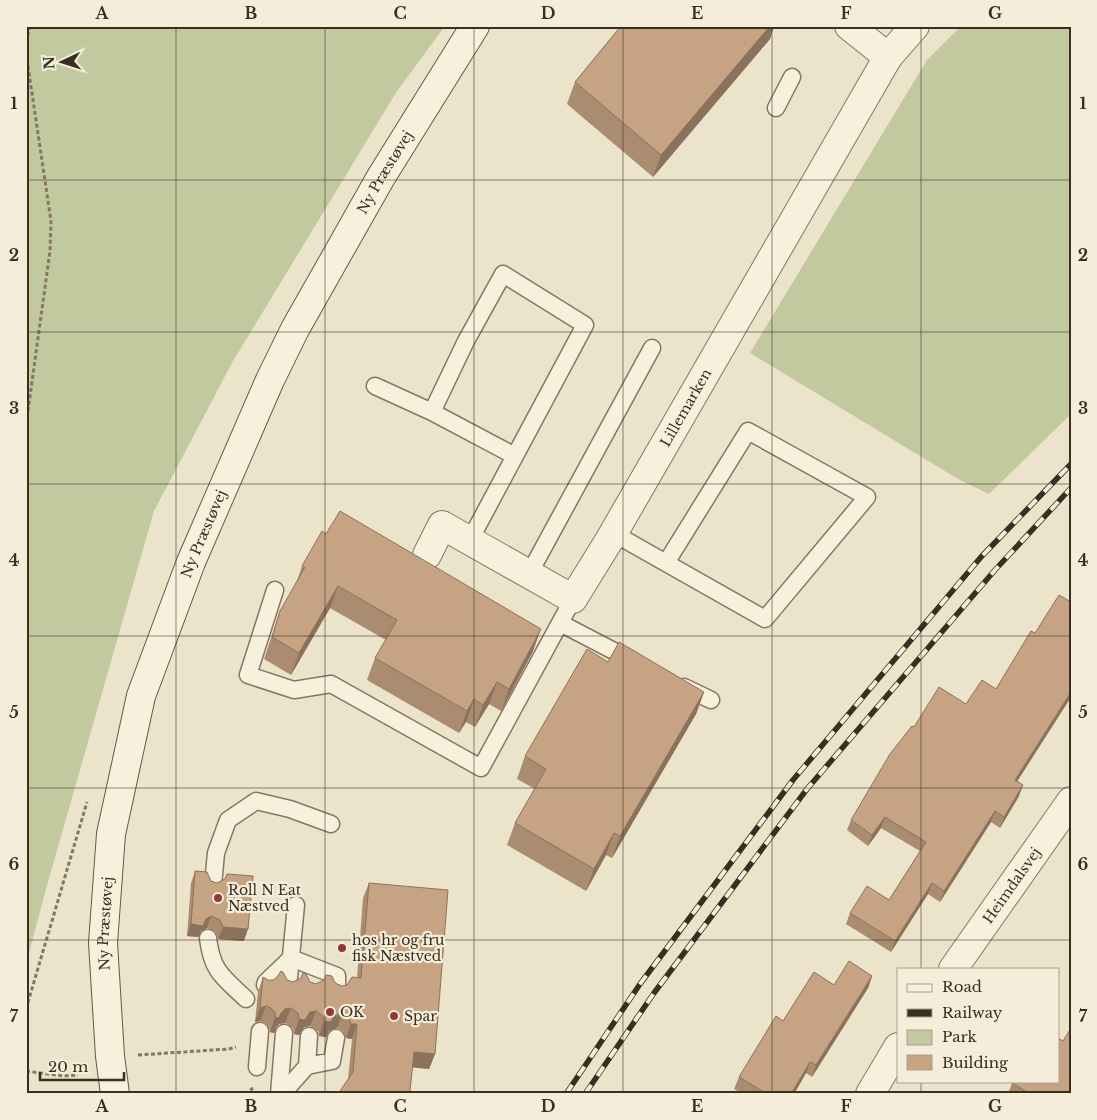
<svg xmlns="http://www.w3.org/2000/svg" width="1097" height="1120" viewBox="0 0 1097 1120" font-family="'Libre Baskerville',serif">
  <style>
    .green { fill: #c2c99f }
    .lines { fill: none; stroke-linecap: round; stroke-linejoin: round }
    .lane-casing { stroke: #877760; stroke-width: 19 }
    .street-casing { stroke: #877760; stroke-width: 30 }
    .secondary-casing { stroke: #695843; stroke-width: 30 }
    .path { stroke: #877760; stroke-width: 3; stroke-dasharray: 4 2.5; stroke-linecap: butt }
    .lane { stroke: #f7f0dd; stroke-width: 16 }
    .street { stroke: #f7f0dd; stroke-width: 28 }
    .secondary { stroke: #f7f0dd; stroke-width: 28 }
    .rail-casing { stroke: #392e22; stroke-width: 5.5 }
    .rail { stroke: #f3edd9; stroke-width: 4; stroke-dasharray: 11; stroke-linecap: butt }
    .wall { fill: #aa8c71 }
    .shaded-wall { fill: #8b725c }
    .building { fill: #c6a383; stroke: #8b725c }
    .grid { fill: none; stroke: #392e22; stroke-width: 1; stroke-opacity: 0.55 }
    .poi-dot { fill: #913935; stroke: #f3edd9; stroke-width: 2 }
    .labels { text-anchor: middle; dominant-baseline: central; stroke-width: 4.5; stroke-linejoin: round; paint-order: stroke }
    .street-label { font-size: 14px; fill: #392e22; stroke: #f3edd9 }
    .poi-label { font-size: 14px; fill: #392e22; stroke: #f3edd9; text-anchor: start }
    .neatline { fill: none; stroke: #392e22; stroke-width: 2 }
    .grid-label { font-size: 16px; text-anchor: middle; font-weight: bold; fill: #392e22 }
  </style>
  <rect width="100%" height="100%" fill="#ebe3ca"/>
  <!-- green -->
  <path class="green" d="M26 26H445L397 91 233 361 154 511 46 889 26 964Z
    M961 26H1071V414L989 494 958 479 750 353 927 60Z"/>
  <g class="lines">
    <defs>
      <path id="lane" d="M776 108 792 77
        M375 386 432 412 515 456
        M432 412 466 341 503 274 585 325 470 540
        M613 533 765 619 867 497 748 431 666 563
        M529 574 652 348
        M275 590 248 675 294 690 331 684 481 768 573 599
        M560 623 633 661
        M684 687 711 700
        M213 885 216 853 228 820 256 801 290 809 331 824
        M208 938C212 972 223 977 246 999
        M265 985 266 982 291 958 337 976V991
        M288 987 296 905
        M307 1066 332 1061 336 1038
        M257 1067 260 1031
        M279 1094 284 1033
        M282 1094 307 1066 309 1036"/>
      <g id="street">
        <path d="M888 57 915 26"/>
        <path id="s1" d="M427 555 442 525 573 599 610 539 888 57 849 26"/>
        <path id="s2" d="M953 969 1071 801"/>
        <path d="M870 1094 898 1047"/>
      </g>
      <g id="secondary">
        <path id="s3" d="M115 1094 110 1056 103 943 111 834 141 696 191 562 270 380 295 329 381 177 475 26"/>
      </g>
    </defs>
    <!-- lane casing -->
    <use href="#lane" class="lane-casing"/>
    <!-- street casing -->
    <use href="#street" class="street-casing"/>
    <!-- secondary casing -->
    <use href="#secondary" class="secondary-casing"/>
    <!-- path -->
    <path class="path" d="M26 42 30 26
      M26 53 51 221 50 251 26 425
      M26 1009 87 802
      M138 1055 229 1049 236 1047
      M26 1071 63 1076 78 1075
      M245 1094 253 1088"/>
    <!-- lane -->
    <use href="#lane" class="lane"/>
    <!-- street -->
    <use href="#street" class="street"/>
    <!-- secondary -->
    <use href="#secondary" class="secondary"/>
    <defs>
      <path id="rail" d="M566 1094 640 984 793 780 981 557 1071 464
        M585 1094 654 993 807 789 995 570 1071 488"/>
    </defs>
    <!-- rail casing -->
    <use href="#rail" class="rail-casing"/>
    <!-- rail -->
    <use href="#rail" class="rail"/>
  </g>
  <!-- wall -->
  <path class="wall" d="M621 26H774L770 39 653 177 567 104 575 82Z
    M302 566 533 651 501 711 489 704 475 727 466 722 459 733 367 680 375 658 386 640 330 608 291 675 264 659 280 611 296 584Z
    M1071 602V697L1017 781 1019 796 1000 828 991 822 940 902 928 894 891 952 846 924 850 913 889 900 920 851 881 828 868 846 847 830 851 820 914 727 966 704 996 689 1035 633Z
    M608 662 704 692 696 714 612 858 606 855 586 891 507 845 515 823 535 789 517 779 525 756Z
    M195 871 211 881 244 941 218 939 215 931 207 928 201 931 198 937 187 936 191 883Z
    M369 883 435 1054 429 1069 413 1067 348 1079 352 1039 346 1038 343 1031 337 1028 329 1031 326 1037 319 1036 318 1031 310 1026 304 1027 299 1035 294 1034 293 1028 285 1023 279 1024 276 1027 274 1033 270 1032 269 1027 265 1023 260 1021 255 1022 258 992 263 977 268 980H287L293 982H310L316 984 334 981 337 984 342 986 347 985 357 978 363 898Z
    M872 976 868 988 812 1077 806 1073 794 1094H743L734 1089 739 1077 783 1021 834 985Z
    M1063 1041 1071 1094H1008L1012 1083Z"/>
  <!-- shaded-wall -->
  <path class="shaded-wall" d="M770 26H774L770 39 653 177 661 155Z
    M338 586 330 608 291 675 299 653Z
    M541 629 533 651 501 711 509 689Z
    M497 682 489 704 475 727 483 705Z
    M704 692 696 714 612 858 620 836Z
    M1071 692V697L1011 791 1015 780Z
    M474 699 466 722 459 733 467 711Z
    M1023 785 1019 796 1000 828 1004 817Z
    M995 811 991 822 940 902 944 891Z
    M885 817 881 828 868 846 872 835Z
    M614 833 606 855 586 891 594 869Z
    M932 883 928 894 891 952 895 941Z
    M211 916 207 928 201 931 198 937 187 936 191 924Z
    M223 927 248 929 244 941 218 939Z
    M872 976 868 988 812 1077 816 1065Z
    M266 1006 260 1021 255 1022 260 1008Z
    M291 1008 285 1023 279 1024 276 1027 274 1033 270 1032 275 1017 285 1009Z
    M316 1011 310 1026 304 1027 299 1035 294 1034 299 1019 310 1012Z
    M343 1013 337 1028 329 1031 326 1037 319 1036 324 1021 334 1016Z
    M351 1024H357L352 1039 346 1038Z
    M414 1052 435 1054 429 1069 408 1067Z
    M810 1062 806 1073 794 1094H791Z"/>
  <!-- building -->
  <path class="building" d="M621 26H770L661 155 575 82Z
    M340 511 541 629 509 689 497 682 483 705 474 699 467 711 375 658 397 620 338 586 299 653 272 637 280 611 305 567 302 566 322 531 326 534Z
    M1059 595 1071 602V692L1015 780 1023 785 1004 817 995 811 944 891 932 883 895 941 850 913 867 886 889 900 926 842 885 817 872 835 851 820 890 754 912 726 914 727 939 687 966 704 982 680 996 689 1031 631 1035 633Z
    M619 642 704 692 620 836 614 833 594 869 515 823 546 769 525 756 587 649 608 662Z
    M195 871 207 872 211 881 217 883 225 879 227 874 253 876 248 929 223 927 220 920 211 916 206 919 203 926 191 924Z
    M369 883 448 890 435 1054 414 1052 410 1091 408 1094H338L353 1072 357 1024H351L348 1016 343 1013 334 1016 331 1022 324 1021 323 1016 316 1011 310 1012 305 1020 299 1019 298 1013 291 1008 285 1009 281 1013 279 1018 275 1017V1012L271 1008 266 1006 260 1008 263 977 268 980H273L277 977 281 971 283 972 287 980 293 982 301 978 303 973 306 974 310 982 316 984 324 980 326 975 332 976 334 981 337 984 342 986 347 985 352 977 361 978Z
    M849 961 872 976 816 1065 810 1062 791 1094H767L739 1077 776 1016 783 1021 814 972 834 985Z
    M1071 1028V1094H1030L1012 1083V1081H1058V1038L1063 1041Z"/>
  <!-- grid -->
  <path class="grid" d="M176 26V1094M325 26V1094M474 26V1094M623 26V1094M772 26V1094M921 26V969M26 180H1071M26 332H1071M26 484H1071M26 636H1071M26 788H1071M26 940H1071M921 1081V1094"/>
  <!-- markers -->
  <g class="poi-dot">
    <circle cx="218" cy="898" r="5"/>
    <circle cx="342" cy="948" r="5"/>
    <circle cx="330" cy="1012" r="5"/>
    <circle cx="394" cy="1016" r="5"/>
  </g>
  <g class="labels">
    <!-- street labels -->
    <g class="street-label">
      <text stroke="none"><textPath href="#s3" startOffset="981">Ny Præstøvej</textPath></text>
      <text stroke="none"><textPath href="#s1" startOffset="406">Lillemarken</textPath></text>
      <text stroke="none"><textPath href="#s3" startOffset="576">Ny Præstøvej</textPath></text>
      <text stroke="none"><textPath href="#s2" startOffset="102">Heimdalsvej</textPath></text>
      <text stroke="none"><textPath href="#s3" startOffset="171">Ny Præstøvej</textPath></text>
    </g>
    <!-- poi labels -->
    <g class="poi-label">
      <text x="228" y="890">Roll N Eat<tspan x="228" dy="16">Næstved</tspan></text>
      <text x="352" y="940">hos hr og fru<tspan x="352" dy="16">fisk Næstved</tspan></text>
      <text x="340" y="1012">OK</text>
      <text x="404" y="1016">Spar</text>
    </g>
  </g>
  <!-- border -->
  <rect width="1097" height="1120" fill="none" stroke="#f3edd9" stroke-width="55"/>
  <!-- legend -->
  <rect x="897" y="968" width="162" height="115" fill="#f3edd9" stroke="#a9a190"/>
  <rect x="907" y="984" width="25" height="8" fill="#f7f0dd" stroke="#a9a190"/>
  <text x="942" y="992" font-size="15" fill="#392e22">Road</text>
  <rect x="907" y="1009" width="25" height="8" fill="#392e22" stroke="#a9a190"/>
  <text x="942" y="1018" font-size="15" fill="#392e22">Railway</text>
  <rect x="907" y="1030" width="25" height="15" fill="#c2c99f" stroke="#a9a190"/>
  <text x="942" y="1042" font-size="15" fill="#392e22">Park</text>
  <rect x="907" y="1055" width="25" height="15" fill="#c6a383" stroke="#a9a190"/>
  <text x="942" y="1068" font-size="15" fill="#392e22">Building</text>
  <!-- north arrow -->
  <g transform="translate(62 62) rotate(266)" stroke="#f3edd9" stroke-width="4" paint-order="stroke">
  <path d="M0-4L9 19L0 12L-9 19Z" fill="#392e22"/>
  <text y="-8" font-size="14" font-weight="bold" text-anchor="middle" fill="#392e22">N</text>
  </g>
  <!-- scale -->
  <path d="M40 1072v8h84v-8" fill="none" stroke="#392e22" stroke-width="2.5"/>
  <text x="48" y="1072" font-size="15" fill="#392e22" stroke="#f3edd9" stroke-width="4" paint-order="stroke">20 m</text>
  <rect x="28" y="28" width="1042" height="1064" class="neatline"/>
  <g class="grid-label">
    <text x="102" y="19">A</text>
    <text x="251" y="19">B</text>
    <text x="400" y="19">C</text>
    <text x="548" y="19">D</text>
    <text x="697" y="19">E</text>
    <text x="846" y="19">F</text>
    <text x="995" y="19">G</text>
    <text x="14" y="109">1</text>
    <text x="1083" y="109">1</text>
    <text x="14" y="261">2</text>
    <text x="1083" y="261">2</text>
    <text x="14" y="414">3</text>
    <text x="1083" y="414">3</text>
    <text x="14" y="566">4</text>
    <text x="1083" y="566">4</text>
    <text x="14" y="718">5</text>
    <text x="1083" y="718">5</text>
    <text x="14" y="870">6</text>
    <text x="1083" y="870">6</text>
    <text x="14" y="1022">7</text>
    <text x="1083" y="1022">7</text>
    <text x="102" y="1112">A</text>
    <text x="251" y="1112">B</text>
    <text x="400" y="1112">C</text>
    <text x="548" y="1112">D</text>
    <text x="697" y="1112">E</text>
    <text x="846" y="1112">F</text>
    <text x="995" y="1112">G</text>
  </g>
</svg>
